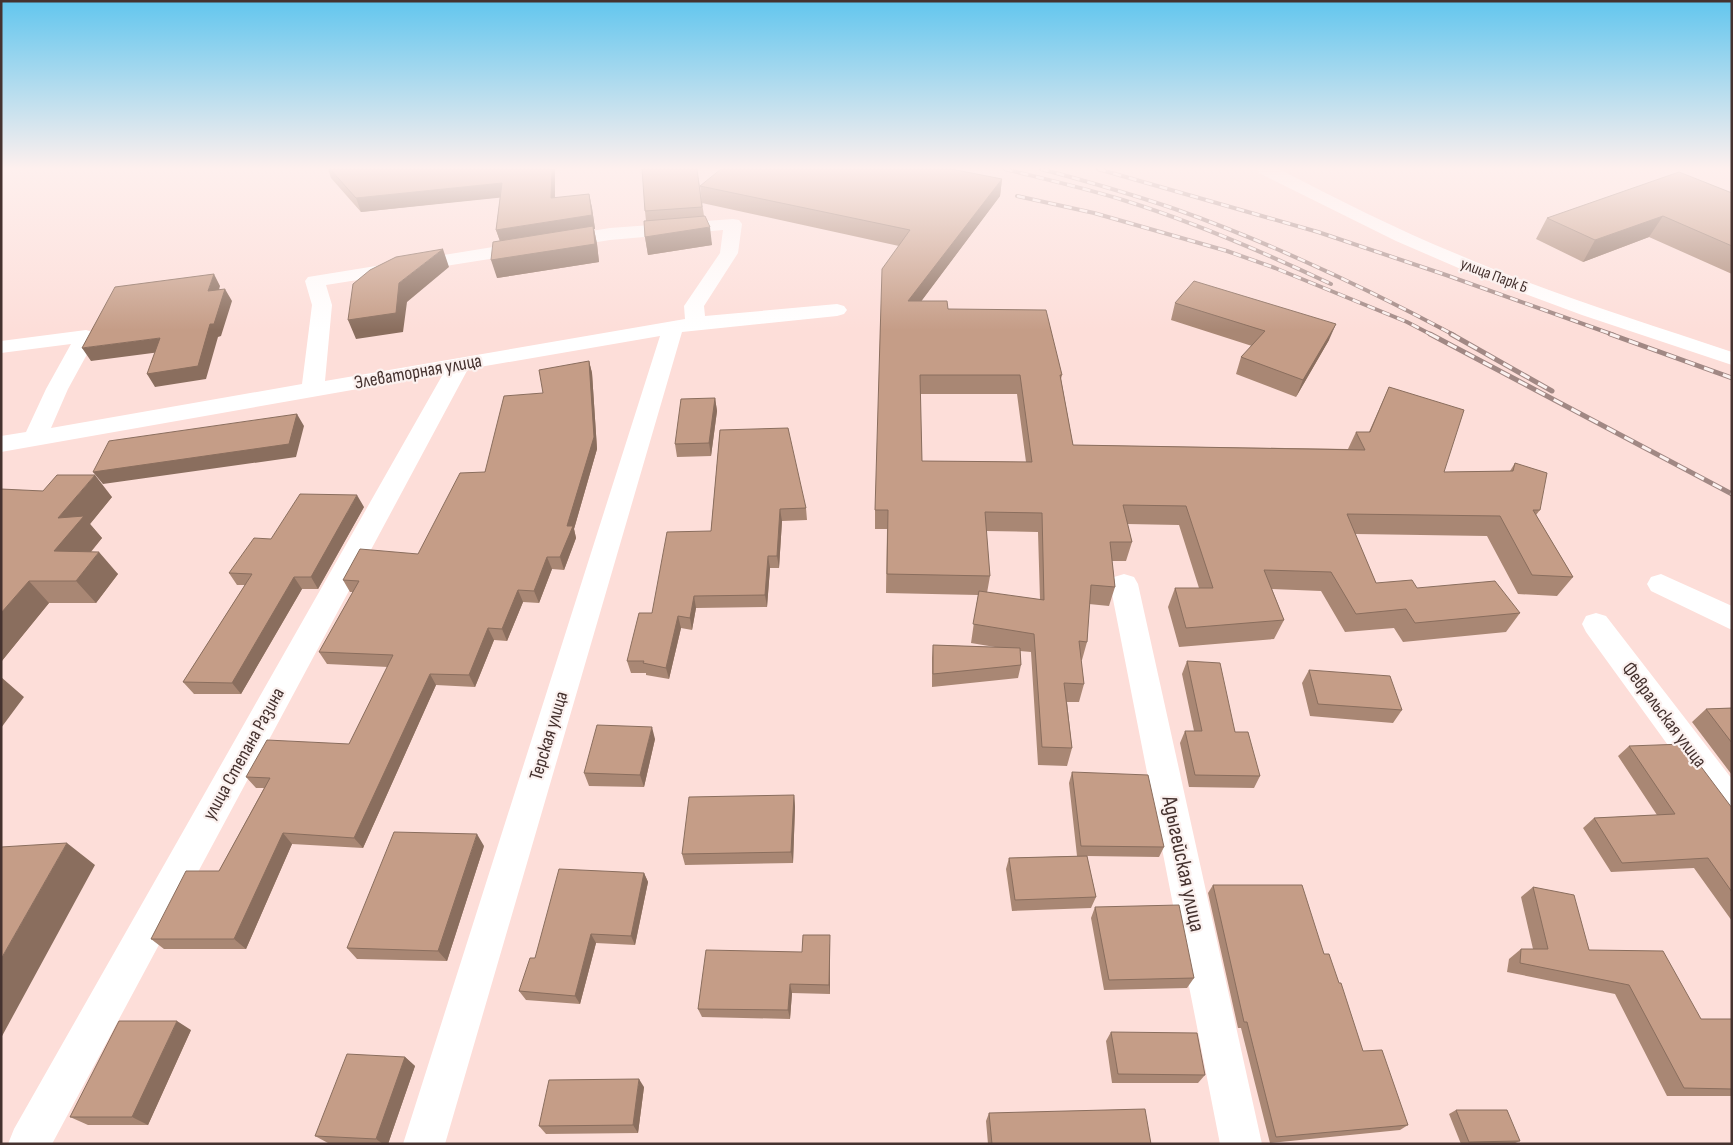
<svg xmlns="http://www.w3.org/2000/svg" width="1733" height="1145" viewBox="0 0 1733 1145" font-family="'Sofia Sans Condensed',sans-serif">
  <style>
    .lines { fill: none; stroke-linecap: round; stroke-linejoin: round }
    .street { fill: #fff; fill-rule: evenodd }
    .rail-far1-casing { stroke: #a18884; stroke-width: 4 }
    .rail-casing { stroke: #a18884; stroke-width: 5 }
    .rail-far1 { stroke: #fbf1ef; stroke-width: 2.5; stroke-dasharray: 8; stroke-linecap: butt }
    .rail { stroke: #fbf1ef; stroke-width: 3; stroke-dasharray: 10; stroke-linecap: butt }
    .wall { fill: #a98774; fill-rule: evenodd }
    .shaded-wall { fill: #8a6e5e }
    .building { fill: #c59d87; stroke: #8a6e5e; fill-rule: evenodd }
    .labels { text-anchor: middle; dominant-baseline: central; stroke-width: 4.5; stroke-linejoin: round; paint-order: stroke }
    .far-street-label { font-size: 16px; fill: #45322f; stroke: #fbf1ef }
    .street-label { font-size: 19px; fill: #45322f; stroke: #fbf1ef }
    .near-street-label { font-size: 22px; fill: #45322f; stroke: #fbf1ef }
  </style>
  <rect width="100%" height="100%" fill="#fdded9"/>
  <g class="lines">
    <!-- street -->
    <path class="street" d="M1257 169H1279C1337 199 1396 229 1457 254 1546 292 1639 321 1732 352V365L1582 315 1477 276 1396 241 1259 173Z
      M733 219 739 220 742 224 738 253 704 306 705 316 837 304 844 306 847 310 844 314 837 316 682 332 445 1144H403L660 336 468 369 52 1144H8L14 1129 443 374 1 452V436L26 432 46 389 71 344 1 353V341L86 330 93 332 97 336 68 389 51 428 302 384 312 305 305 281 308 277 610 228ZM723 230 720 253 684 306 685 319 325 381 332 305 326 285 610 240Z
      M1124 574 1134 577 1138 584 1262 1144H1220L1110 584 1114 577Z
      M1661 574 1732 606V630L1651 591 1647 584 1651 577Z
      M1596 613 1606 616 1732 779V821L1720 817 1586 632 1582 624 1586 616Z"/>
    <defs>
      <path id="rail-far1" d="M1005 169C1044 179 1084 188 1123 200 1194 222 1263 252 1331 284
        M1041 169C1086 181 1131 194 1175 209 1271 243 1364 287 1454 335
        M1098 169 1318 232 1446 275 1614 335
        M1017 196 1094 213 1227 251 1275 268 1407 322 1432 335"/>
      <path id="rail" d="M1430 334 1732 494
        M1451 334 1552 391
        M1610 334 1732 378"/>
    </defs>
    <!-- rail-far1 casing -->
    <use href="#rail-far1" class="rail-far1-casing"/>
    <!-- rail casing -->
    <use href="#rail" class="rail-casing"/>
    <!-- rail-far1 -->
    <use href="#rail-far1" class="rail-far1"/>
    <!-- rail -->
    <use href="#rail" class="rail"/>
  </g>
  <!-- wall -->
  <path class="wall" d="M328 169H555V198L589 194 592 208 595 229H594L597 244 599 262 497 278 500 241 496 230 500 197 361 212 331 178Z
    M697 169 704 216 712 245 648 255 645 237 646 221 645 211Z
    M1002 179 1000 196 921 301 948 309 1062 375 1061 379 1073 445 1348 449 1356 432H1369L1389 387 1444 472 1510 471 1515 463 1540 510 1536 515 1573 577 1557 596 1518 594 1487 536 1355 534 1376 583 1417 588 1520 613 1506 632 1403 642 1394 628 1345 632 1321 591 1272 589 1284 620 1274 639 1179 647 1168 607 1175 588H1199L1179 525 1127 524 1132 542 1126 561H1112L1115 587 1109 606 1089 604 1087 642 1082 660H1081L1084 684 1079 702H1067L1072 748 1067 766 1038 765 1031 652 1020 651 1021 665 1018 678 932 687V658L933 645 995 647 971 643 978 595 886 593 887 529H875V510L899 246 702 203 700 186ZM920 394H1017L1026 462 922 461ZM986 531 1038 532 1040 600 987 593 990 576Z
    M1732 193V274L1649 237 1583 262 1536 239 1547 218Z
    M1175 303 1329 340 1296 397 1236 374 1241 357 1252 346 1171 320Z
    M589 361 592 373 597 449 574 529 576 538 564 570 552 569 539 603 523 602 507 641 494 640 475 687 436 685 363 848 292 844 246 949H164L151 939 219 871 264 788H256L246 777 349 744 388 667 327 664 319 652 353 592H350L343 580 418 554 485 472 543 393Z
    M715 398 717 411 711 456 677 457 675 444Z
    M720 430 806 508 807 520 782 521 779 568H770L767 607 696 608 692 630 681 628 669 679 646 675V673H631L627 661 652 613 711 531Z
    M1 489 112 497 90 524 102 538 91 552 118 574 96 603H49L1 662Z
    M364 507 318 589H302L241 694H194L183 682 245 585H237L229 573 271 539Z
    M1187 661 1235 732 1260 776 1254 788 1189 787 1180 743 1185 731H1194L1182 674Z
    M1309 670 1402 710 1393 723 1310 716 1302 683Z
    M1732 708V775L1692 722 1706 709Z
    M655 739 644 787 589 786 584 773Z
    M1629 746 1732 808V921L1694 868 1611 872 1583 828 1594 818 1657 815 1618 756Z
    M1072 772 1164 847 1159 857 1087 856 1096 897 1091 908 1012 911 1006 869 1009 858 1077 856 1069 783Z
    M794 795 795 807 793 863 685 865 682 854Z
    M484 846 447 961 357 959 347 948Z
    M644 873 648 882 635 945 596 943 580 1004 526 1000 519 991 535 958Z
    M1213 885 1324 954 1363 1051 1408 1125 1400 1130 1270 1143 1241 1028H1238L1208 893Z
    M1533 887 1589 950 1701 1019H1732V1096H1667L1615 994 1507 972 1509 959 1521 949H1533L1521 897Z
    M1095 907 1194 978 1187 988 1104 990 1091 918Z
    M830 944V994L792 993 790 1019 702 1017 698 1009 802 952Z
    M191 1030 148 1125H88L70 1117Z
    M1111 1032 1205 1075 1198 1083H1112L1106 1041Z
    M405 1057 415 1066 388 1144 328 1143 315 1136Z
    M644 1087 638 1133 546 1134 539 1126Z
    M1456 1110 1520 1141 1513 1144H1461L1449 1114Z
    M989 1113 1151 1144H988L986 1121Z"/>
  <!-- shaded-wall -->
  <path class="shaded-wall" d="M552 169H555V212L551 198Z
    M1002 179 1000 196 908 319V301Z
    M502 183 506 197 361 212 356 198Z
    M589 194 592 208 595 229H594L597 244 599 262 497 278 491 260 501 244 496 230Z
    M1663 216 1649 237 1583 262 1595 240Z
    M710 227 712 245 648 255 645 237Z
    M443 249 449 267 407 302 403 332 356 339 348 320 399 283Z
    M214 274 220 286 215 304 208 291Z
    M225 289 232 301 221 336 218 337 206 379 155 387 147 374 210 324Z
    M1336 324 1329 340 1296 397 1303 380Z
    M160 338 168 351 91 361 82 348Z
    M589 361 592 373 597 449 574 529 576 538 564 570 560 557 567 526Z
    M715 398 717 411 711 456 709 443Z
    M297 414 304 426 296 457 103 484 93 472Z
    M95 475 112 497 90 524 102 538 73 573 54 551 58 518Z
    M357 495 364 507 318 589 311 577Z
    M780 509 782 521 779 568 777 556Z
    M99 552 118 574 96 603 76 581Z
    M768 556 770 568 767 607 765 595Z
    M547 557 552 569 539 603 534 591Z
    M294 577 302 589 241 694 232 683Z
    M29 581 49 603 1 662V613Z
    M518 590 523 602 507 641 502 629Z
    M694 596 696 608 692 630 690 618Z
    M678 616 681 628 669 679 666 668Z
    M488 628 494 640 475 687 469 675Z
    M430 674 436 685 363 848 354 838Z
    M1 677 24 697 1 728Z
    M652 727 655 739 644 787 640 775Z
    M794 795 795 807 793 863 791 852Z
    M283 833 292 844 246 949 234 939Z
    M477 834 484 846 447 961 438 951Z
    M67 843 95 865 1 1038V959Z
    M644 873 648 882 635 945 631 936Z
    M591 934 596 943 580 1004 575 996Z
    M830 935V994L829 985Z
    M790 984 792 993 790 1019 788 1010Z
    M177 1021 191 1030 148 1125 132 1117Z
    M405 1057 415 1066 388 1144H383L376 1139Z
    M639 1079 644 1087 638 1133 633 1125Z"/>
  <!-- building -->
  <path class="building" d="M330 169H552L551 198 589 194 592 215 496 230 502 183 356 198Z
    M642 169H697L702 207 645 211Z
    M721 169H951L1002 179 908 301H947L948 309 1046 310 1062 375H1060L1073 445 1365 450 1356 432H1370L1389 387 1464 410 1444 472 1513 471 1515 463 1547 473 1540 510H1533L1573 577 1532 575 1500 516 1347 514 1376 583 1412 580 1417 588 1495 581 1520 613 1415 623 1406 609 1356 614 1331 572 1264 570 1284 620 1186 628 1175 588H1213L1186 506 1123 505 1132 542H1110L1115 587 1091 585 1087 642 1079 641 1084 684 1064 683 1072 748 1042 747 1034 634 973 624 979 591 1044 600 1042 513 985 512 990 576 887 574 888 510H875L882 269 910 230 700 186ZM920 375H1020L1032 462 922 461Z
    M1679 172 1732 193V246L1663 216 1595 240 1547 218Z
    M705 216 710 227 645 237 644 221Z
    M593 226 595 244 491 260 493 242Z
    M443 249 399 283 396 313 348 320 353 284 370 270 396 257Z
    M214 274 208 291 225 289 214 324H210L198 366 147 374 160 338 82 348 115 287Z
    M1194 281 1336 324 1303 380 1241 357 1265 331 1175 303Z
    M589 361 594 437 567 526H573L560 557H547L534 591 518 590 502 629 488 628 469 675 430 674 354 838 283 833 234 939H151L186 871H219L270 778 246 777 267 740 349 744 393 655 319 652 359 581 343 580 360 549 418 554 460 473 485 472 504 396 543 393 539 370Z
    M715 398 709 443 675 444 681 399Z
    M297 414 289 444 93 472 109 441Z
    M788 428 806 508 780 509 777 556H768L765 595 694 596 690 618 678 616 666 668 643 663 644 661H627L639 613H652L667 532 711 531 720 430Z
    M57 475H95L58 518 84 516 54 551 99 552 76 581H29L1 613V489L43 491Z
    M300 494 357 495 311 577H294L232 683 183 682 252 574 229 573 254 538 271 539Z
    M933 645 1020 648 1021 665 933 674Z
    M1187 661 1220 663 1235 732H1248L1260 776 1195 775 1185 731H1202Z
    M1309 670 1390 676 1402 710 1318 704Z
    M1732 708V743L1706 709Z
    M597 725 652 727 640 775 584 773Z
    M1684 744 1732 808V892L1708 858 1622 863 1594 818 1675 814 1629 746Z
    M1072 772 1148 775 1164 847 1081 846Z
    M794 795 791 852 682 854 689 797Z
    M394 832 477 834 438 951 347 948Z
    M67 843 1 959V847Z
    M1087 856 1096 897 1015 900 1009 858Z
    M559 869 644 873 631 936 591 934 575 996 519 991 530 958H535Z
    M1213 885H1302L1324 954H1329L1339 983H1341L1363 1051 1382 1050 1408 1125 1276 1137 1247 1022H1244Z
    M1533 887 1574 895 1589 950 1663 951 1701 1019H1732V1089L1684 1088 1629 985 1520 963 1521 949H1548Z
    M1179 905 1194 978 1109 980 1095 907Z
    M803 935H830L829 985 790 984 788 1010 698 1009 706 950 802 952Z
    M119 1021H177L132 1117H70Z
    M1111 1032 1197 1033 1205 1075 1118 1074Z
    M347 1054 405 1057 376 1139 315 1136Z
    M639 1079 633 1125 539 1126 549 1080Z
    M1145 1109 1151 1144H992L989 1113Z
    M1456 1110H1507L1520 1141 1469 1142Z"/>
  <!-- sky -->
  <linearGradient id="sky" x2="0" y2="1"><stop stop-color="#62c6ee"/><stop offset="0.51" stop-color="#fef0ee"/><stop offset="1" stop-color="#fef0ee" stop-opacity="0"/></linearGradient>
  <rect width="1733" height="330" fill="url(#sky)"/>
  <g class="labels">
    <!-- far-street labels -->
    <g class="far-street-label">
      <text transform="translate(1494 276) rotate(21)">улица Парк Б</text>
    </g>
    <!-- street labels -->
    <g class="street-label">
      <text transform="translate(418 372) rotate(-10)">Элеваторная улица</text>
      <text transform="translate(1664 715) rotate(53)">Февральская улица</text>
      <text transform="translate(549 736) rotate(-73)">Терская улица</text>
      <text transform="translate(244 754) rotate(-61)">улица Степана Разина</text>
    </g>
    <!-- near-street labels -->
    <g class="near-street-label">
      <text transform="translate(1183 864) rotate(78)">Адыгейская улица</text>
    </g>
  </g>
  <!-- border -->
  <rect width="1733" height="1145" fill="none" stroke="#45322f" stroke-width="5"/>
</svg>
